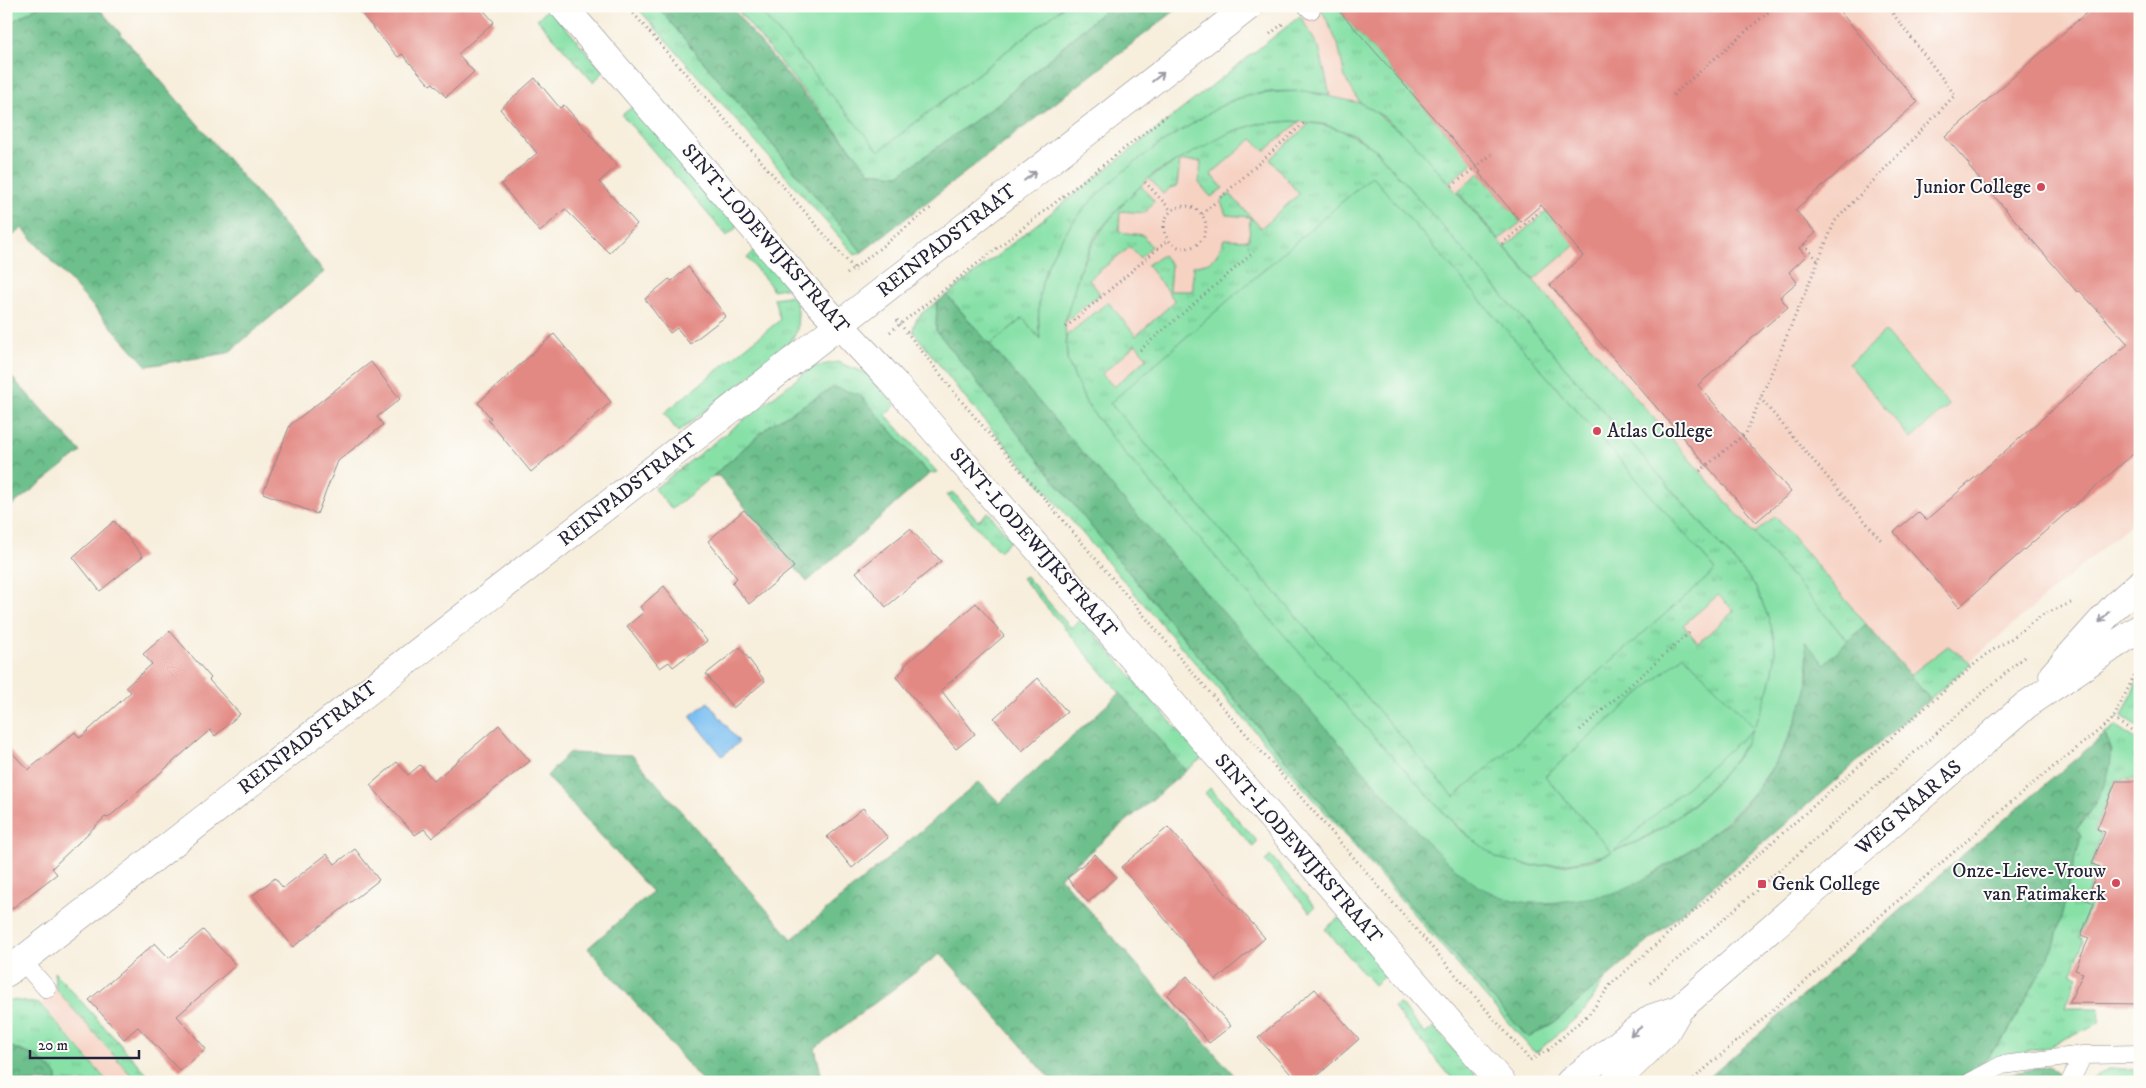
<svg xmlns="http://www.w3.org/2000/svg" width="2146" height="1088" viewBox="0 0 2146 1088" font-family="'IM FELL DW Pica',serif">
  <style>
    .built { fill: #f6d2c3 }
    .grass { fill: url(#grass-tufts); stroke: #548271; fill-rule: evenodd }
    .forest { fill: url(#forest-crowns); stroke: #487064 }
    .park { fill: #87e1a7; stroke: #548271; fill-rule: evenodd }
    .water { fill: #7cbff2; stroke: #4f7096 }
    .building { fill: #e38984 }
    .lines { fill: none; stroke-linecap: round; stroke-linejoin: round }
    .lane-casing { stroke: #8c888c; stroke-width: 19 }
    .street-casing { stroke: #8c888c; stroke-width: 29 }
    .secondary-casing { stroke: #8c888c; stroke-width: 29 }
    .path { stroke: #8c888c; stroke-width: 3; stroke-dasharray: 1 4; stroke-linecap: butt }
    .lane { stroke: #fff; stroke-width: 18 }
    .street { stroke: #fff; stroke-width: 28 }
    .secondary { stroke: #fff; stroke-width: 28 }
    .oneway { stroke: #9c9ca7 }
    .poi-dot { fill: #d1495b; stroke: #fdfcf7; stroke-width: 2 }
    .labels { text-anchor: middle; dominant-baseline: central; stroke-width: 4; stroke-linejoin: round; paint-order: stroke }
    .poi-label { font-size: 20px; fill: #22223b; stroke: #fdfcf7; text-anchor: end }
    .street-label { font-size: 20px; fill: #22223b; stroke: #fdfcf7 }
  </style>
  <defs>
    <pattern id="grass-tufts" width="24" height="20" patternUnits="userSpaceOnUse" patternTransform="scale(1.25)"><rect width="24" height="20" fill="#87e1a7"/><path d="M3 7l-1-3M5 7V3M7 7l1-3M15 17l-1-3M17 17v-4M19 17l1-3" fill="none" stroke="#74c191"/></pattern>
    <pattern id="forest-crowns" width="20" height="18" patternUnits="userSpaceOnUse" patternTransform="scale(1.25)"><rect width="20" height="18" fill="#6dbf8c"/><path d="M2 6a3 3 0 1 1 6 0M12 15a3 3 0 1 1 6 0" fill="none" stroke="#599b74"/></pattern>
  </defs>
  <rect width="100%" height="100%" fill="#fdfcf7"/>
  <filter id="ink" filterUnits="userSpaceOnUse"><feTurbulence type="fractalNoise" baseFrequency=".02" numOctaves="2"/><feDisplacementMap in="SourceGraphic" scale="10" xChannelSelector="R" yChannelSelector="G"/><feConvolveMatrix kernelMatrix="1 2 1 2 8 2 1 2 1" color-interpolation-filters="sRGB"/></filter>
  <filter id="wash" filterUnits="userSpaceOnUse"><feTurbulence type="fractalNoise" baseFrequency=".0096" numOctaves="4" result="noise"/><feDisplacementMap in="SourceGraphic" scale="20" xChannelSelector="R" yChannelSelector="G"/><feGaussianBlur stdDeviation="1.12" result="paint"/><feColorMatrix in="noise" values="0 0 0 0 0 0 0 0 0 0 0 0 0 0 0 0 0 1.4 0 .05"/><feComposite in="paint" operator="in"/></filter>
  <g filter="url(#wash)">
    <rect width="100%" height="100%" fill="#f7eedc"/>
    <!-- built -->
    <path class="built" d="M1316 6H2140V516L1922 702 1556 1021 943 300 1076 192Z
      M60 978 154 1082H109L42 1004 47 989Z"/>
    <!-- grass -->
    <path class="grass" d="M6 6H40L6 25Z
      M636 6H657L862 252 855 255Z
      M734 6H756L879 151 1064 6H1109L1000 102 899 175 870 172Z
      M1320 6H1335L1452 139 1490 147 1449 183 1410 140 1384 117 1360 103 1345 78 1338 44Z
      M549 8 604 72 593 82 537 19Z
      M1300 16 1319 48 1330 95C1300 90 1269 89 1239 98 1220 104 1203 118 1186 128 1133 160 1060 216 1043 279 1038 299 1038 320 1040 340L1023 318 990 345 947 295Z
      M633 106 738 226 727 236 622 115Z
      M1292 121 1299 122 1265 151 1252 139 1211 174 1223 188 1211 197 1199 183 1201 161H1180L1177 186 1170 188 1163 194 1149 178 1202 146 1231 132 1257 124Z
      M1310 123C1337 126 1354 135 1376 150L1754 584C1762 602 1773 622 1775 642 1779 686 1752 741 1724 773 1677 825 1620 861 1548 865 1532 866 1512 865 1497 859 1492 856 1486 850 1481 846 1450 822 1425 792 1398 763 1303 660 1212 553 1120 448L1087 405 1067 360 1066 336 1108 302 1136 336 1175 301 1147 265 1163 255 1171 265 1169 291H1193V266C1213 263 1217 258 1224 239L1249 240 1250 217 1226 215 1221 201 1230 194 1261 228 1299 194 1270 159ZM1136 344 1147 358 1114 387 1102 374ZM1718 595 1734 611 1698 643 1683 625Z
      M1479 173 1521 222 1499 240 1458 192Z
      M1141 186 1154 201 1145 213 1120 211 1119 232 1143 235 1151 247 1140 258 1130 247 1089 279 1100 294 1065 322C1080 260 1094 230 1141 186Z
      M1547 211 1575 245 1534 280 1505 247Z
      M756 249 790 287 772 290 771 286 747 258Z
      M794 295 798 311 797 331 784 350 678 432 664 413 780 320 774 298Z
      M937 302 936 330 1126 569 1354 842 1528 1038 1556 1021 1606 978 1584 1011 1537 1052 1532 1050 969 403 913 331C914 316 925 311 937 302Z
      M837 362 866 373 896 405 886 415 937 472 929 474 860 395 770 425 713 476 672 509 654 489 812 367Z
      M953 492 978 521 988 512 1011 540 999 551 947 495Z
      M1775 516 1866 624 1848 641 1754 534Z
      M1026 576 1071 628 1082 619 1202 758 1186 771 1022 578Z
      M1948 646 1971 663 1930 699 1909 676Z
      M2140 675V728L2122 716Z
      M2116 726 2140 742V779L2115 780 2095 830 2101 835 2091 866 2097 869 2085 901 2091 904 2079 936 2084 940 2072 973 2078 976 2065 1008H2100L2099 1023 2047 1047 1982 1064 2008 1032 2076 829 2086 819 2112 751 2105 734Z
      M1210 788 1258 842 1253 847 1205 793Z
      M1271 856 1315 907 1310 912 1265 861Z
      M1340 917 1388 973 1374 985 1325 929Z
      M54 972 60 978 154 1082H137L56 989Z
      M6 999 40 1004 108 1082H57L56 1074 37 1057 6 1045Z
      M1400 1004 1425 1034 1434 1027 1481 1082H1455L1393 1007Z
      M2110 1068 2140 1070V1082H2086Z"/>
    <!-- forest -->
    <path class="forest" d="M40 6H97L324 272 228 353 147 366 22 228 6 242V25Z
      M657 6H731L748 28 870 172 899 175 1000 102 1109 6H1181L862 252Z
      M947 295 1121 497 1424 839 1545 904 1609 894 1652 875 1689 851 1727 822 1742 807 1765 779 1783 750 1795 724 1806 691 1809 670 1804 639 1824 664 1866 624 1930 699 1556 1021 1528 1038 1354 842 1093 529 936 330 937 302Z
      M6 371 81 452 6 510Z
      M834 387 860 395 929 474 807 582 719 476H713L770 425Z
      M1120 693 1186 771 1060 877 1240 1082H1053L941 953 815 1048 823 1082H703L588 948 652 892 547 776 568 753 632 755 792 939 979 782 1000 803Z
      M2105 734C2107 740 2111 747 2111 753 2112 779 2093 810 2076 829L2081 836 2054 947 2008 1032 1982 1064 1954 1082H1704L1965 853Z
      M6 1045 37 1057 57 1075V1082H6Z
      M2049 1066 2061 1078 2058 1082H1989L2002 1075Z"/>
    <!-- park -->
    <path class="park" d="M756 6H1064L879 151Z
      M1304 91 1360 103 1370 108 1411 140 1848 641 1824 664 1805 641C1807 657 1809 672 1807 689 1805 698 1801 706 1798 714 1775 780 1728 827 1670 863 1652 875 1632 887 1610 894 1598 897 1585 898 1573 900 1552 903 1533 905 1513 900 1474 891 1451 865 1424 839L1121 497 990 345 1023 318 1040 339C1038 319 1038 298 1043 279 1062 215 1129 162 1184 129 1201 119 1220 104 1240 98 1261 92 1283 92 1304 91ZM1292 121 1323 124 1353 134 1376 150 1754 584C1762 602 1771 620 1774 640 1779 666 1765 703 1754 727L1684 655 1545 776 1612 852 1592 860 1562 865 1530 866 1497 858 1458 828 1357 718 1120 448 1087 405 1067 360 1065 322 1081 265 1096 235 1122 204 1153 174 1231 132 1257 124ZM1753 729C1748 739 1743 750 1736 759 1704 799 1663 835 1614 851Z
      M1372 176 1716 570 1454 797 1110 403Z
      M1885 332 1949 405 1911 439 1849 364Z"/>
    <!-- water -->
    <path class="water" d="M708 702 739 742 722 756 690 716Z"/>
    <g id="blocks">
      <!-- building -->
      <path class="building" d="M355 6H480L494 22 458 54 474 72 446 97 433 83 430 85 402 54 398 57Z
        M1335 6H1835L1918 102 1795 210 1816 233 1799 248 1806 256 1789 272 1797 282 1780 297 1788 307 1698 385 1791 492 1756 522 1550 285 1583 256 1541 205 1521 222 1479 173 1481 172Z
        M2094 6H2140V448L1959 607 1894 532 1918 512 1926 520 2128 344 2080 291 2077 292 1969 167V164L1945 137Z
        M535 78 560 108 564 105 617 166 599 182 637 224 609 253 565 209 540 232 501 184 537 153 500 109Z
        M688 267 726 316 690 344 677 328 670 333 645 299 669 279 672 281Z
        M554 334 611 402 531 472 488 420 491 418 478 403Z
        M371 362 400 399 377 417 383 425 338 461 317 514 263 493 290 425Z
        M744 510 794 567 749 604 732 583 737 578 708 541Z
        M114 521 143 556 100 591 73 557Z
        M910 529 941 561 886 607 856 572Z
        M664 586 707 641 673 667 669 662 660 668 627 626 644 612 640 607Z
        M976 603 1004 636 941 690 975 734 956 749 896 677 905 668 904 666Z
        M170 631 211 678 209 680 240 714 215 736 210 730 108 818 105 817 52 868 57 874 6 913V746L28 770 75 732 80 738 131 692 126 687 152 664 143 654Z
        M740 647 765 681 733 708 706 674Z
        M1038 678 1067 712 1022 751 994 718Z
        M499 725 530 761 432 838 424 829 415 835 370 785 397 762 408 775 420 765 434 781Z
        M2116 781H2140V1004L2069 1003 2083 973 2075 970 2089 938 2081 935 2094 903 2086 900 2100 867 2092 864 2105 832 2097 829Z
        M863 808 888 838 852 868 827 837Z
        M1168 827 1265 938 1216 980 1121 867Z
        M355 849 379 880 293 947 253 895 275 878 283 888 327 854 335 864Z
        M1095 854 1116 877 1088 902 1067 878Z
        M203 930 236 965 177 1016 206 1049 180 1071 138 1027 124 1039 89 1000 155 943 169 958Z
        M1187 976 1231 1026 1209 1043 1167 995Z
        M1315 989 1359 1039 1310 1082H1298L1258 1038Z"/>
    </g>
  </g>
  <g filter="url(#ink)">
    <use href="#blocks" fill-opacity="0" stroke="#8c888c" stroke-width="1"/>
    <g class="lines">
      <defs>
        <path id="lane" d="M1307 6 1311 10
          M22 961 47 989
          M1971 1082 2002 1065 2083 1055 2140 1054
          M2070 1082 2083 1055"/>
        <path id="street" d="M563 6 813 297 893 382 1501 1082
          M6 973 1249 6"/>
        <path id="secondary" d="M2053 675 2115 606 2140 584
          M1570 1082 1652 1018 1679 1009
          M1615 1082 1665 1033 1679 1009 2026 705 2140 628"/>
      </defs>
      <!-- lane casing -->
      <use href="#lane" class="lane-casing"/>
      <!-- street casing -->
      <use href="#street" class="street-casing"/>
      <!-- secondary casing -->
      <use href="#secondary" class="secondary-casing"/>
      <!-- path -->
      <path class="path" d="M627 6 856 271
        M1270 34 1285 22
        M1673 95 1775 6
        M1145 182 1171 210
        M1452 186 1492 154
        M1164 227a21 21 0 1 1 42 0a21 21 0 1 1-42 0Z
        M1202 214 1304 123
        M1502 244 1540 211
        M1804 244 1818 261
        M847 274 932 207
        M897 320 963 403 1192 672 1530 1060
        M1066 327 1168 240
        M890 332 1167 115
        M1140 350 1254 252
        M1760 398 1881 540
        M1700 471 1746 433 1835 221 1955 95 1887 6
        M2113 719 2140 735
        M1580 730 1689 633
        M1650 983 2024 657
        M1548 1050 1591 1012 1611 984 1985 655 2012 638 2042 615 2073 602
        M1530 1060 1549 1050
        M1690 1082 2025 790 2113 719 2136 672"/>
      <!-- lane -->
      <use href="#lane" class="lane"/>
      <!-- street -->
      <use href="#street" class="street"/>
      <!-- secondary -->
      <use href="#secondary" class="secondary"/>
    </g>
    <!-- one-way arrows -->
    <defs><path id="oneway-shaft" d="M-6 0H5M1.5-3L5.5 0L1.5 3" fill="none" stroke-width="1.6" stroke-linecap="round" stroke-linejoin="round" transform="scale(1.25)"/></defs>
    <g class="oneway">
      <use href="#oneway-shaft" transform="translate(1158 77) rotate(-38)"/>
      <use href="#oneway-shaft" transform="translate(1030 176) rotate(-38)"/>
      <use href="#oneway-shaft" transform="translate(2104 617) rotate(131)"/>
      <use href="#oneway-shaft" transform="translate(1636 1031) rotate(142)"/>
    </g>
  </g>
  <!-- markers -->
  <g class="poi-dot">
    <circle cx="2041" cy="187" r="5"/>
    <circle cx="1597" cy="431" r="5"/>
    <circle cx="2116" cy="883" r="5"/>
    <rect x="1757" y="879" width="10" height="10" rx="2.5"/>
  </g>
  <g class="labels">
    <!-- poi labels -->
    <g class="poi-label">
      <text x="2031" y="187">Junior College</text>
      <text x="1607" y="431" text-anchor="start">Atlas College</text>
      <text x="2106" y="871">Onze-Lieve-Vrouw<tspan x="2106" dy="23">van Fatimakerk</tspan></text>
      <text x="1772" y="884" text-anchor="start">Genk College</text>
    </g>
    <!-- street labels -->
    <g class="street-label">
      <text transform="translate(765 239) rotate(49)">SINT-LODEWIJKSTRAAT</text>
      <text transform="translate(947 241) rotate(-38)">REINPADSTRAAT</text>
      <text transform="translate(628 490) rotate(-38)">REINPADSTRAAT</text>
      <text transform="translate(1033 543) rotate(49)">SINT-LODEWIJKSTRAAT</text>
      <text transform="translate(308 738) rotate(-38)">REINPADSTRAAT</text>
      <text transform="translate(1909 808) rotate(-41)">WEG NAAR AS</text>
      <text transform="translate(1298 849) rotate(49)">SINT-LODEWIJKSTRAAT</text>
    </g>
  </g>
  <!-- margin -->
  <rect width="2146" height="1088" fill="none" stroke="#fdfcf7" stroke-width="25"/>
  <!-- scale -->
  <path d="M30 1050v8h109v-8" fill="none" stroke="#22223b" stroke-width="2.5"/>
  <text x="38" y="1050" font-size="15" fill="#22223b" stroke="#fdfcf7" stroke-width="4" paint-order="stroke">20 m</text>
</svg>
